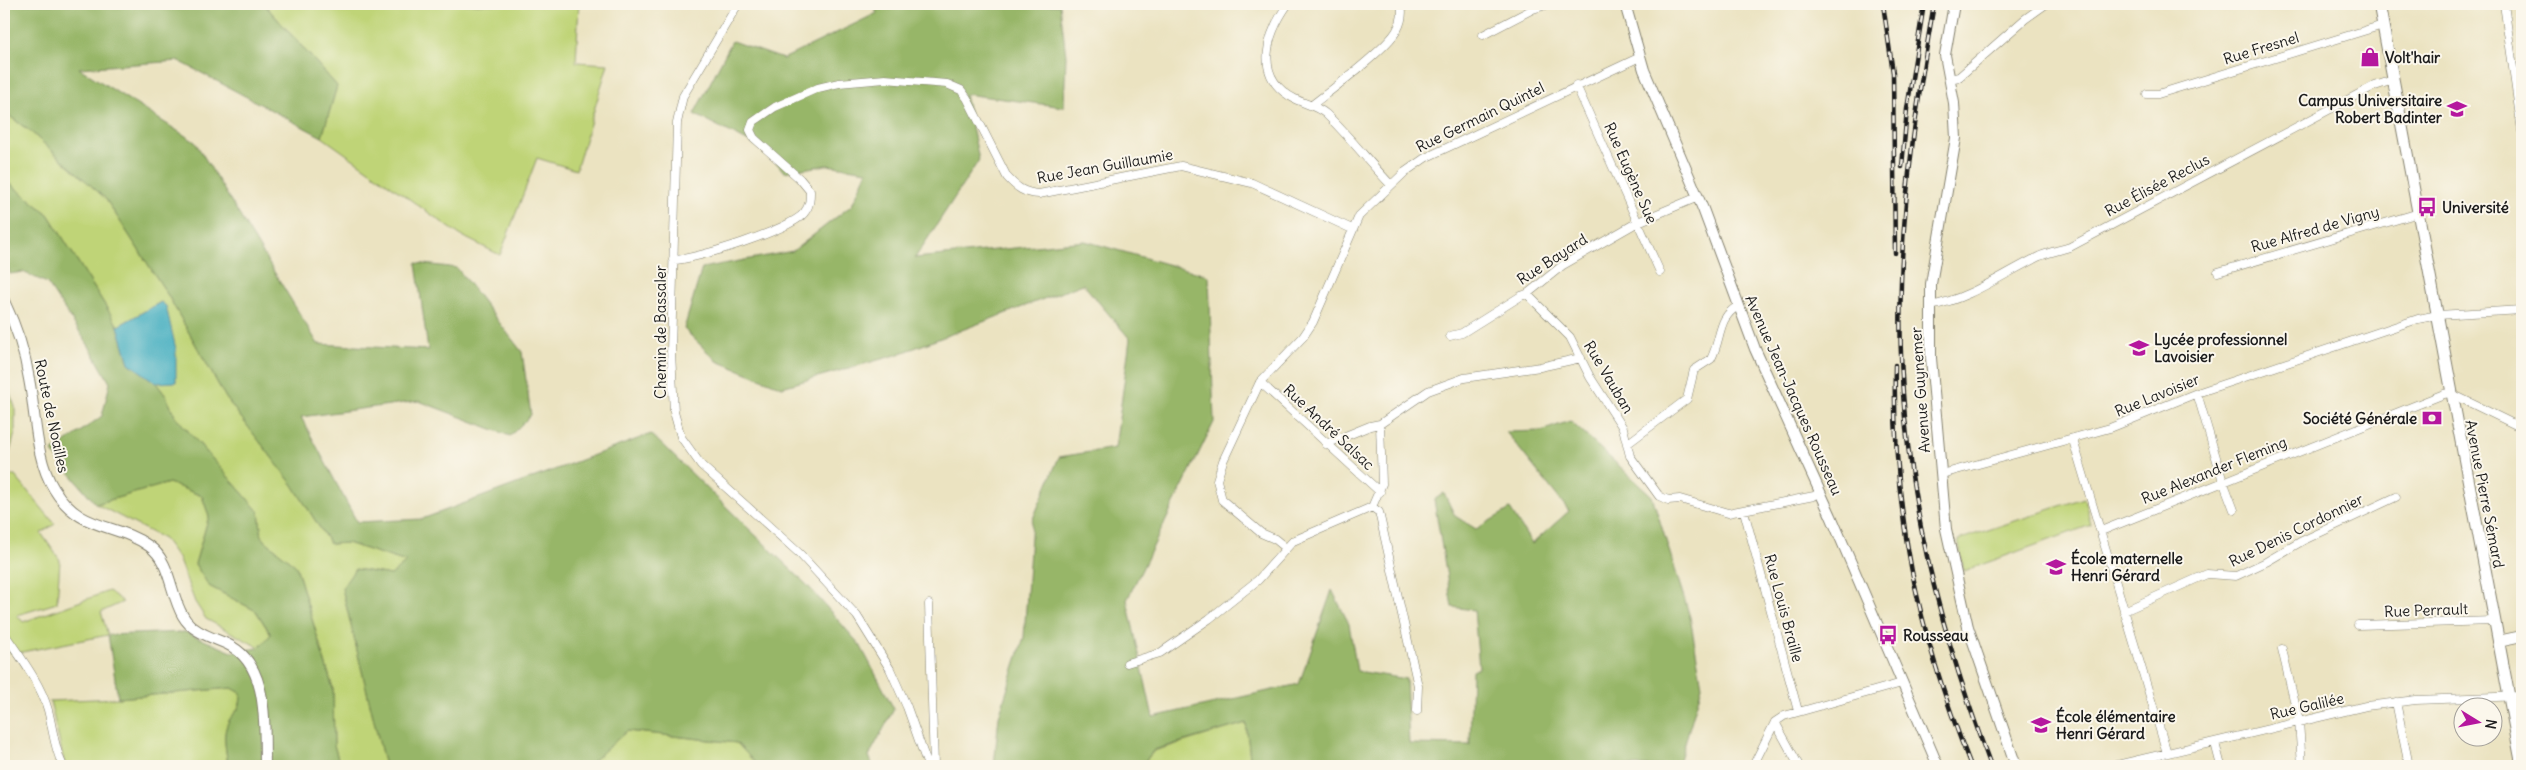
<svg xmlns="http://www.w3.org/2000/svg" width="2526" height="770" viewBox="0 0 2526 770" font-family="Delius,sans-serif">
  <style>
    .green { fill: #bfd477; stroke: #6e784a }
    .forest { fill: #97b668; stroke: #5a6942 }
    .water { fill: #42adc0; stroke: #2f646e }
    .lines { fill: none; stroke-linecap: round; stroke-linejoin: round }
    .street-casing { stroke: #84806e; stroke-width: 9 }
    .secondary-casing { stroke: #84806e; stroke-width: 12 }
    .primary-casing { stroke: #84806e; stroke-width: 13 }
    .street { stroke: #fff; stroke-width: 8 }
    .secondary { stroke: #fff; stroke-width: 10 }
    .primary { stroke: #fff; stroke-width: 11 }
    .rail-casing { stroke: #1c1c1c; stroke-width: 4.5 }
    .rail { stroke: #fbf7ec; stroke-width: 2.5; stroke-dasharray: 8; stroke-linecap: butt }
    .labels { text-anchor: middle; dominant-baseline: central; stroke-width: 4; stroke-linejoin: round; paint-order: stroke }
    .street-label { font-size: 15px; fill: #1c1c1c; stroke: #fbf7ec }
    .poi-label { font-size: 15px; font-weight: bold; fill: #1c1c1c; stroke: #fbf7ec; text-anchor: start }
  </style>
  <rect width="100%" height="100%" fill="#fbf7ec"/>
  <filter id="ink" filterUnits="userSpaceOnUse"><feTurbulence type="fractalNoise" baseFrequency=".02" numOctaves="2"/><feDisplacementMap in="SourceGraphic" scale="10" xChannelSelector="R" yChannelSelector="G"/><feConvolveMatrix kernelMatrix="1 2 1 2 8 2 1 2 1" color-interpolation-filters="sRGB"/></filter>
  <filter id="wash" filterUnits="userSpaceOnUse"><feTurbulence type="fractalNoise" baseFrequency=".0096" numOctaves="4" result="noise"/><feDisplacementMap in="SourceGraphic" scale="20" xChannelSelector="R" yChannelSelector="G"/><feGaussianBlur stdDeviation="1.12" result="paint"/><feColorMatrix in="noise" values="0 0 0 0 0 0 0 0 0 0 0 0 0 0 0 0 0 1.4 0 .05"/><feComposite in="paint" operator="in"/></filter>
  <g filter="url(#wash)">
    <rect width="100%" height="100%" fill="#ebe3c1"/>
    <!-- green -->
    <path class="green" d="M264 4H579L576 62 608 64 576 170 537 158 500 255 460 235 322 137 337 86Z
      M4 112 31 132 105 198 166 292 226 398 293 485 330 544 347 543 407 562 391 575 356 569 342 588 385 766H340L334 745 333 688 296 566 262 538 259 512 175 416 166 396 156 383 176 381 161 302 118 326 48 214 4 179Z
      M4 359 5 380 15 407V433L9 455 4 453Z
      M4 475 15 476 55 524 41 533 60 560 57 603 17 615 23 622 109 591 123 602 101 612 108 635 12 654 4 642Z
      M169 483 202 496 209 516 195 564 209 586 256 611 271 635 260 648 206 619 195 602 178 558 164 539 96 504Z
      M2084 498 2091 525 1964 571 1958 540Z
      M232 688 241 693C241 715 233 709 227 725 222 737 227 754 228 766H65L50 701 118 698Z
      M1246 723 1251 766H1141L1154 751Z
      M626 731 737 743 758 766H587Z"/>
    <!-- forest -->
    <path class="forest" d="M4 4H264L337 86 322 137 179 61 79 68 195 142 318 344 428 350 416 263 457 268 522 352 531 415 510 436 419 401 301 417 357 522 422 519 651 434 808 586 860 645 894 709 869 756 873 766H758L737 743 627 731 587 766H385L342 588 355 569 391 575 406 562 347 543 330 544 293 485 226 398 166 292 105 198 31 132 4 112Z
      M872 4 1060 5 1066 56 1064 107 965 94 979 160 915 258 1085 241 1209 276 1214 422 1127 600 1153 717 1299 684 1332 590 1349 624 1357 671 1406 679 1409 744 1470 745 1472 671 1479 668 1474 610 1452 607 1434 500 1444 493 1455 516 1476 529 1510 509 1532 544 1569 511 1506 432 1541 431 1570 421 1652 496 1690 617 1702 686 1678 766H1251L1246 723 1154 750 1141 766H994L999 716 1024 637 1032 521 1059 457 1115 448 1130 339 1083 284 896 355 782 387 717 361 684 329 702 268 793 251 852 205 867 171 827 165 784 172 767 151 694 114 732 41 783 59 877 13Z
      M4 179 48 214 118 326 129 363 156 383 166 396 175 416 259 512 262 538 296 566 333 689 334 745 340 766H228C227 754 222 737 227 725 233 710 241 715 241 693L232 688 118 698 108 635 185 632 232 652 259 648 271 634 256 611 209 586 195 564 209 516 202 496 169 483 96 504 52 452 102 416 110 383 89 346 47 283 23 272 10 274 4 252Z"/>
    <!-- water -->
    <path class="water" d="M161 302 166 306 176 349V382L156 383 129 363 118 326Z"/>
  </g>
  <g filter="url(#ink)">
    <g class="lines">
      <defs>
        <path id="street" d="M738 4 683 96 677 123 671 352 674 412 681 437 701 465 800 554 857 616 890 669 907 707 928 766
          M1288 4C1267 34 1252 77 1295 99 1305 104 1317 106 1326 114 1349 136 1369 162 1391 185
          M2504 4 2522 131
          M1483 35 1533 9 1549 4
          M1949 79 1959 77 2025 19 2046 4
          M1576 85 1660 272
          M2147 94H2158L2383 25
          M1312 105C1331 90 1387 49 1397 30 1402 21 1403 13 1401 4
          M673 260C695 260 792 229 804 213 810 206 810 199 810 191L800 179 754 138 750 130 753 122 775 107 818 88 839 83 885 79 947 84 961 90 967 98 1007 177C1017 188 1024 193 1039 194L1181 166 1252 183 1352 229
          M2218 272 2419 213
          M1527 294 1570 337 1590 377 1623 428 1630 456 1659 496 1668 500 1680 499 1728 513 1814 496 1820 492
          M1930 306C1970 299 2004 273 2040 256 2049 252 2060 250 2070 247L2372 87 2393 80
          M1450 336 1462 333 1521 296 1527 294 1563 265 1638 222 1698 197
          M1260 382 1380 492
          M2197 393 2223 481 2234 510
          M2073 440 2167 753
          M1326 444 1370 426 1380 424 1428 391 1464 378 1540 367 1581 358
          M1627 444 1687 399 1694 370 1711 359C1722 338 1717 318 1738 306
          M1942 474 2110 428 2197 393 2418 319 2438 315 2522 310
          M1372 507 1379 512 1418 686 1417 711
          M1744 511 1798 711
          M2101 531 2444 394 2450 393 2522 428
          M1286 548 1275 539 1261 533 1222 500 1217 480 1223 461 1260 382 1303 337 1313 322 1359 216 1405 172 1425 158 1640 57
          M929 604 934 766
          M2124 611 2207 574 2236 576 2266 562 2302 541 2396 497
          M2358 625 2494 621
          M4 633C20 657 40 682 48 710 53 729 54 748 63 766
          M2282 649 2299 721 2302 766
          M1127 663 1160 653 1209 619 1258 580 1293 541 1372 507 1382 484 1380 424
          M2396 702 2409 766
          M1775 722 1799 766
          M2215 743 2221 766
          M1753 766 1775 722 1784 716 1902 683
          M2113 766 2366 706 2416 700 2522 696"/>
        <path id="secondary" d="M1625 4 1644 70 1703 209 1755 349 1831 516 1938 766
          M1954 4 1945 55 1954 103 1956 138 1931 284V358L1946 529 1968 627 2016 766
          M4 301C16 326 25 352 29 379 36 414 35 459 54 489 80 532 115 522 149 546 171 561 170 595 183 616 192 632 211 637 227 644 270 664 264 726 265 766
          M2498 641 2522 636"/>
        <path id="primary" d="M2379 4 2522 766"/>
      </defs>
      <!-- street casing -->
      <use href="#street" class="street-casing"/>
      <!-- secondary casing -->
      <use href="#secondary" class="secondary-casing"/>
      <!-- primary casing -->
      <use href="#primary" class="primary-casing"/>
      <!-- street -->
      <use href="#street" class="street"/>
      <!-- secondary -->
      <use href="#secondary" class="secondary"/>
      <!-- primary -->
      <use href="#primary" class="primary"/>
      <defs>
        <path id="rail" d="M1883 4 1893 73 1895 253
          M1934 4C1918 96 1904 188 1901 283 1895 454 1931 607 1991 766
          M1902 167 1907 109 1924 4
          M1895 365C1892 512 1917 630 1971 766"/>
      </defs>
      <!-- rail casing -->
      <use href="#rail" class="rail-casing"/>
      <!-- rail -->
      <use href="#rail" class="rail"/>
    </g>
  </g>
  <!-- icons -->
  <defs>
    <symbol id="shop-bare" viewBox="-9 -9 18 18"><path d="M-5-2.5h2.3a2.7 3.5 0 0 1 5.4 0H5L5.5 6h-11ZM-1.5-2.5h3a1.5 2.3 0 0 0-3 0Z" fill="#b5179e" stroke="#fbf7ec" stroke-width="2.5" paint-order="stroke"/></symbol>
    <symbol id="university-bare" viewBox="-9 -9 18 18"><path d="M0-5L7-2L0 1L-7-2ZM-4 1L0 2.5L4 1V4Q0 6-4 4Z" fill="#b5179e" stroke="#fbf7ec" stroke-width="2.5" paint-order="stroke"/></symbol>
    <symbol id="bus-bare" viewBox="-9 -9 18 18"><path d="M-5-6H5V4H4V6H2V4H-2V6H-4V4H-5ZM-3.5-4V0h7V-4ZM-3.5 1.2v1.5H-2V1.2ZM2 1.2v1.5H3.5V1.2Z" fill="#b5179e" stroke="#fbf7ec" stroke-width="2.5" paint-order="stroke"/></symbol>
    <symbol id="school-bare" viewBox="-9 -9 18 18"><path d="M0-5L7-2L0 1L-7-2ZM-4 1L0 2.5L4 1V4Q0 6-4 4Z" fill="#b5179e" stroke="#fbf7ec" stroke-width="2.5" paint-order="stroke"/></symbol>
    <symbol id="bank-bare" viewBox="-9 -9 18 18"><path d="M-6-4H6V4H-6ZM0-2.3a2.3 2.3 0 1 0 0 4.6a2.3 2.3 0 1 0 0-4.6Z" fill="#b5179e" stroke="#fbf7ec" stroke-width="2.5" paint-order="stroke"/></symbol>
  </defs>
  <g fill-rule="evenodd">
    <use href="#shop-bare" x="2356" y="43" width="28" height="28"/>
    <use href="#university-bare" x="2443" y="95" width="28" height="28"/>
    <use href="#bus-bare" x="2413" y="193" width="28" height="28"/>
    <use href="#school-bare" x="2125" y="334" width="28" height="28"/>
    <use href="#bank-bare" x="2418" y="404" width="28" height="28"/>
    <use href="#school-bare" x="2042" y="553" width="28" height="28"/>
    <use href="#bus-bare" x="1874" y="621" width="28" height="28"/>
    <use href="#school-bare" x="2027" y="711" width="28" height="28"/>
  </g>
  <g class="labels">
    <!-- street labels -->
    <g class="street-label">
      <text transform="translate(2261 48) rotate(-17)">Rue Fresnel</text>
      <text transform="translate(1480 117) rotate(-26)">Rue Germain Quintel</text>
      <text transform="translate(1105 166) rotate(-10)">Rue Jean Guillaumie</text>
      <text transform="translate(1631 173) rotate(66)">Rue Eugène Sue</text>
      <text transform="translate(2157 185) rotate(-28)">Rue Élisée Reclus</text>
      <text transform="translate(2315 229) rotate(-16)">Rue Alfred de Vigny</text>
      <text transform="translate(1552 259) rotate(-33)">Rue Bayard</text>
      <text transform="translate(660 332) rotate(-90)">Chemin de Bassaler</text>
      <text transform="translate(1609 377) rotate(59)">Rue Vauban</text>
      <text transform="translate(1920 390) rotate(-94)">Avenue Guynemer</text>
      <text transform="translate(1794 395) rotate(66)">Avenue Jean-Jacques Rousseau</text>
      <text transform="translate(2157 395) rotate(-22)">Rue Lavoisier</text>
      <text transform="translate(52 416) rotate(78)">Route de Noailles</text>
      <text transform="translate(1329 427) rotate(43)">Rue André Salsac</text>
      <text transform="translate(2214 470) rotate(-22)">Rue Alexander Fleming</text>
      <text transform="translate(2485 494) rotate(79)">Avenue Pierre Sémard</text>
      <text transform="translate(2296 530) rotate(-26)">Rue Denis Cordonnier</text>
      <text transform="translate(1784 608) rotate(75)">Rue Louis Braille</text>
      <text transform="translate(2426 610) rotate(-2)">Rue Perrault</text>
      <text transform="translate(2307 706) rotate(-13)">Rue Galilée</text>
    </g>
    <!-- poi labels -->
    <g class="poi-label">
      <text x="2385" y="57">Volt'hair</text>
      <text x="2442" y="100" text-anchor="end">Campus Universitaire<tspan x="2442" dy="17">Robert Badinter</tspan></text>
      <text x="2442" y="207">Université</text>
      <text x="2154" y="339">Lycée professionnel<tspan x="2154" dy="17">Lavoisier</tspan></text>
      <text x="2417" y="418" text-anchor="end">Société Générale</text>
      <text x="2071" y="558">École maternelle<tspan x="2071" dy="17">Henri Gérard</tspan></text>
      <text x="1903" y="635">Rousseau</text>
      <text x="2056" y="716">École élémentaire<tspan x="2056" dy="17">Henri Gérard</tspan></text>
    </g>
  </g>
  <!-- margin -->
  <rect width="2526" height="770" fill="none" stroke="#fbf7ec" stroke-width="20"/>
  <!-- north arrow -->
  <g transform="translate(2478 722) rotate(100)"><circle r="24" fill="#fbf7ec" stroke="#a29f99"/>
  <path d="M0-4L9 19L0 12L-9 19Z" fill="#b5179e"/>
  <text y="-8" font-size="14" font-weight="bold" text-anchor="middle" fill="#1c1c1c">N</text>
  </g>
</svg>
